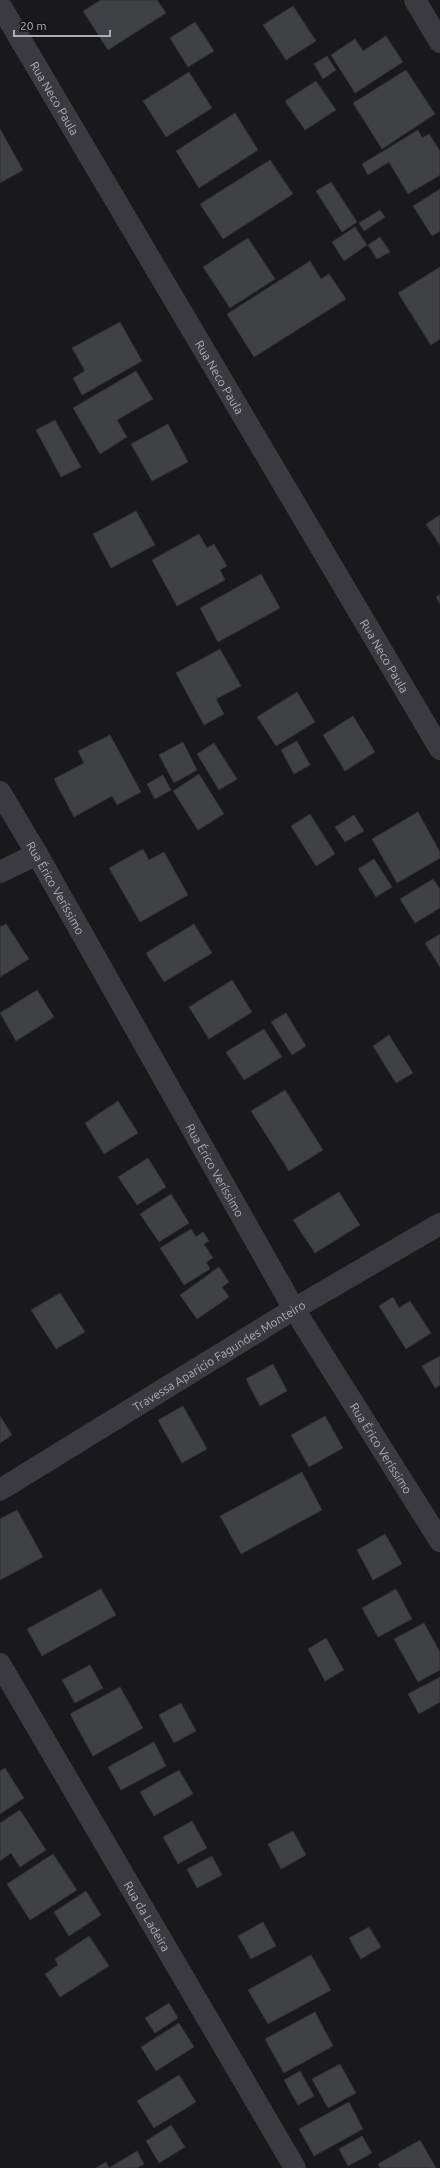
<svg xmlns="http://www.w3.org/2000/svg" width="440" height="2168" viewBox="0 0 440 2168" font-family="Ubuntu,sans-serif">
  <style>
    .building { fill: #404145; stroke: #333337 }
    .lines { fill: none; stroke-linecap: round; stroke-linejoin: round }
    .minor { stroke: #3a3a40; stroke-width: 22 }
    .tertiary { stroke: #3a3a40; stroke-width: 22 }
    .labels { text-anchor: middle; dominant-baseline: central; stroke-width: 3; stroke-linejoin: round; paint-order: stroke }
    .street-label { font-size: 12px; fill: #abaeba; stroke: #141416 }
  </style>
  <rect width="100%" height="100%" fill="#19191b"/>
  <!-- building -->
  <path class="building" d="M101 0H157L166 13 108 50 83 11Z
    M293 6 316 41 286 60 263 25Z
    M195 22 214 51 188 67 170 38Z
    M386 36 403 62 355 93 331 55 355 39 363 51Z
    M327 56 336 70 323 79 314 64Z
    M406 70 435 114 382 149 353 103Z
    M189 72 212 108 166 137 143 101Z
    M316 81 336 110 305 130 285 101Z
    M235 113 258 150 199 188 176 151Z
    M0 129 23 170 0 183Z
    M418 130 422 138 429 134 440 151V175L408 194 389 162 368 175 362 164Z
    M270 160 293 194 223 239 200 204Z
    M331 182 357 222 342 232 316 191Z
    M440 189V231L432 236 413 206Z
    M380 210 385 217 364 231 359 223Z
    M355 227 367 245 344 261 332 242Z
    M380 237 390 252 377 259 368 245Z
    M248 238 275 279 230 308 203 267Z
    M310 261 321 279 329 274 346 299 254 357 227 314Z
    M440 267V339L431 345 398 293Z
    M120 322 142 361 82 395 73 378 85 371 72 348Z
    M136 371 153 399 117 420 127 437 100 454 73 408Z
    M55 420 81 467 61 477 36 430Z
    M168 424 188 462 152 481 131 444Z
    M136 511 155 545 111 568 93 534Z
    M440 515V545L426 524Z
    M199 534 207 548 214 544 227 566 220 570 225 580 177 606 152 560Z
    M261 574 280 608 218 642 200 608Z
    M440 595V604L436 597Z
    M220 649 241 686 216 699 224 714 204 725 176 673Z
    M297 692 315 722 276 746 257 717Z
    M353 716 375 752 345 771 323 735Z
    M110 735 141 792 117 805 112 796 74 817 54 779 84 763 78 751Z
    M297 741 310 765 294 774 281 750Z
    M183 742 197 770 174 783 159 755Z
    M214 743 237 779 219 790 197 754Z
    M199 774 224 814 198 830 173 791Z
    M163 775 171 790 155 799 147 784Z
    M418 812 440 852V858L397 883 372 839Z
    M310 814 335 854 316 866 291 826Z
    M354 815 364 831 345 842 335 827Z
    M143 849 149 860 164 852 188 895 140 922 109 868Z
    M374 859 392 887 376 897 358 869Z
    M433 879 440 889V908L415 923 400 899Z
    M6 924 29 959 0 977V927Z
    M194 924 212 953 164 982 146 953Z
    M440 934V967L425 943Z
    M232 980 252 1012 209 1039 189 1007Z
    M37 990 54 1017 16 1041 0 1013Z
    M286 1013 306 1046 292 1055 271 1022Z
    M264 1029 282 1057 244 1080 226 1052Z
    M389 1035 413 1073 396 1083 373 1046Z
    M285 1090 323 1150 289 1171 251 1111Z
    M118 1101 138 1133 104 1154 85 1123Z
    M148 1158 166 1187 137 1205 118 1177Z
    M339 1192 360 1225 315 1253 293 1220Z
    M171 1194 189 1223 159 1242 140 1214Z
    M191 1229 196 1237 203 1232 209 1241 204 1244 213 1258 206 1262 210 1269 184 1285 160 1248Z
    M219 1267 229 1282 222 1287 229 1297 197 1319 180 1295Z
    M60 1293 85 1332 56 1349 31 1310Z
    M393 1297 399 1308 410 1301 431 1333 406 1349 379 1306Z
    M440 1356V1385L435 1388 422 1366Z
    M273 1364 287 1391 260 1406 246 1379Z
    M183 1406 207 1449 182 1463 158 1420Z
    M0 1416 12 1435 0 1443Z
    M325 1416 343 1448 309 1467 291 1435Z
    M302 1472 322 1510 241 1554 220 1516Z
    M17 1510 43 1557 0 1580V1519Z
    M385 1534 402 1564 373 1580 357 1550Z
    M101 1589 116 1615 42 1656 27 1629Z
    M396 1589 412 1619 378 1637 362 1608Z
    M424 1623 440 1652V1670L418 1682 394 1639Z
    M326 1638 344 1670 325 1681 308 1649Z
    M90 1665 103 1688 75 1703 62 1680Z
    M440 1677V1702L419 1714 408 1694Z
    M120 1687 143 1728 93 1756 70 1714Z
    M181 1703 196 1731 174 1743 159 1715Z
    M154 1742 166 1766 121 1790 108 1767Z
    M5 1768 24 1798 0 1814V1771Z
    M179 1770 193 1794 154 1816 140 1792Z
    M20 1810 46 1850 20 1867 11 1853 0 1861V1823Z
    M192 1821 207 1848 178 1864 163 1837Z
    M293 1831 306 1855 281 1869 268 1844Z
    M53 1854 77 1890 30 1920 7 1884Z
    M212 1856 222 1875 197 1888 187 1869Z
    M86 1891 101 1915 69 1936 54 1912Z
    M263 1922 276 1946 251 1959 238 1936Z
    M369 1927 381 1947 361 1959 349 1938Z
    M89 1936 109 1966 60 1997 45 1974 58 1965 55 1959Z
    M311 1955 331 1990 268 2024 248 1990Z
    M169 2003 178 2018 155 2033 145 2018Z
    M315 2012 333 2046 284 2073 265 2039Z
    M179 2023 194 2047 156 2071 141 2047Z
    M340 2064 356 2093 328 2108 312 2079Z
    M300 2071 314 2096 298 2105 284 2080Z
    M179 2075 196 2102 154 2128 137 2101Z
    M349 2102 363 2129 314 2156 299 2129Z
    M171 2125 185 2147 159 2163 146 2141Z
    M362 2136 372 2153 348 2166 339 2149Z
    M420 2140 436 2168H380L378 2164Z
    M137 2151 144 2164 137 2168H96L106 2162 109 2168Z"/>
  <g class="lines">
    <!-- minor -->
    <g class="minor">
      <path id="s1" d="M0 5 440 749"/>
      <path id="s2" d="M0 792 37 854 294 1309 440 1541"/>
      <path d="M0 872 37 854"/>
      <path id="s3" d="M0 1490 294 1309 440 1224"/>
      <path id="s4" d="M0 1664 295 2168"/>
    </g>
    <!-- tertiary -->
    <path class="tertiary" d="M415 0 440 42"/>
  </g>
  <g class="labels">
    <!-- street labels -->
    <g class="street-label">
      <text stroke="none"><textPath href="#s1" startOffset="108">Rua Neco Paula</textPath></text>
      <text stroke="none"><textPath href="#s1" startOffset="432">Rua Neco Paula</textPath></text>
      <text stroke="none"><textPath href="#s1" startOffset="756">Rua Neco Paula</textPath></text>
      <text stroke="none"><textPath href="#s2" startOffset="111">Rua Érico Veríssimo</textPath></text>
      <text stroke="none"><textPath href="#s2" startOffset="435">Rua Érico Veríssimo</textPath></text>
      <text stroke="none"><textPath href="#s3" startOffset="257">Travessa Aparício Fagundes Monteiro</textPath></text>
      <text stroke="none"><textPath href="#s2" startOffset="759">Rua Érico Veríssimo</textPath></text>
      <text stroke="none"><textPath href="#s4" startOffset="292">Rua da Ladeira</textPath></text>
    </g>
  </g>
  <!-- scale -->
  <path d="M14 30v6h96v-6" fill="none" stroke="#abaeba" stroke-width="2"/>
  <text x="20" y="30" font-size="12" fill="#abaeba" stroke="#141416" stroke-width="3" paint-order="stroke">20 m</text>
</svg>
